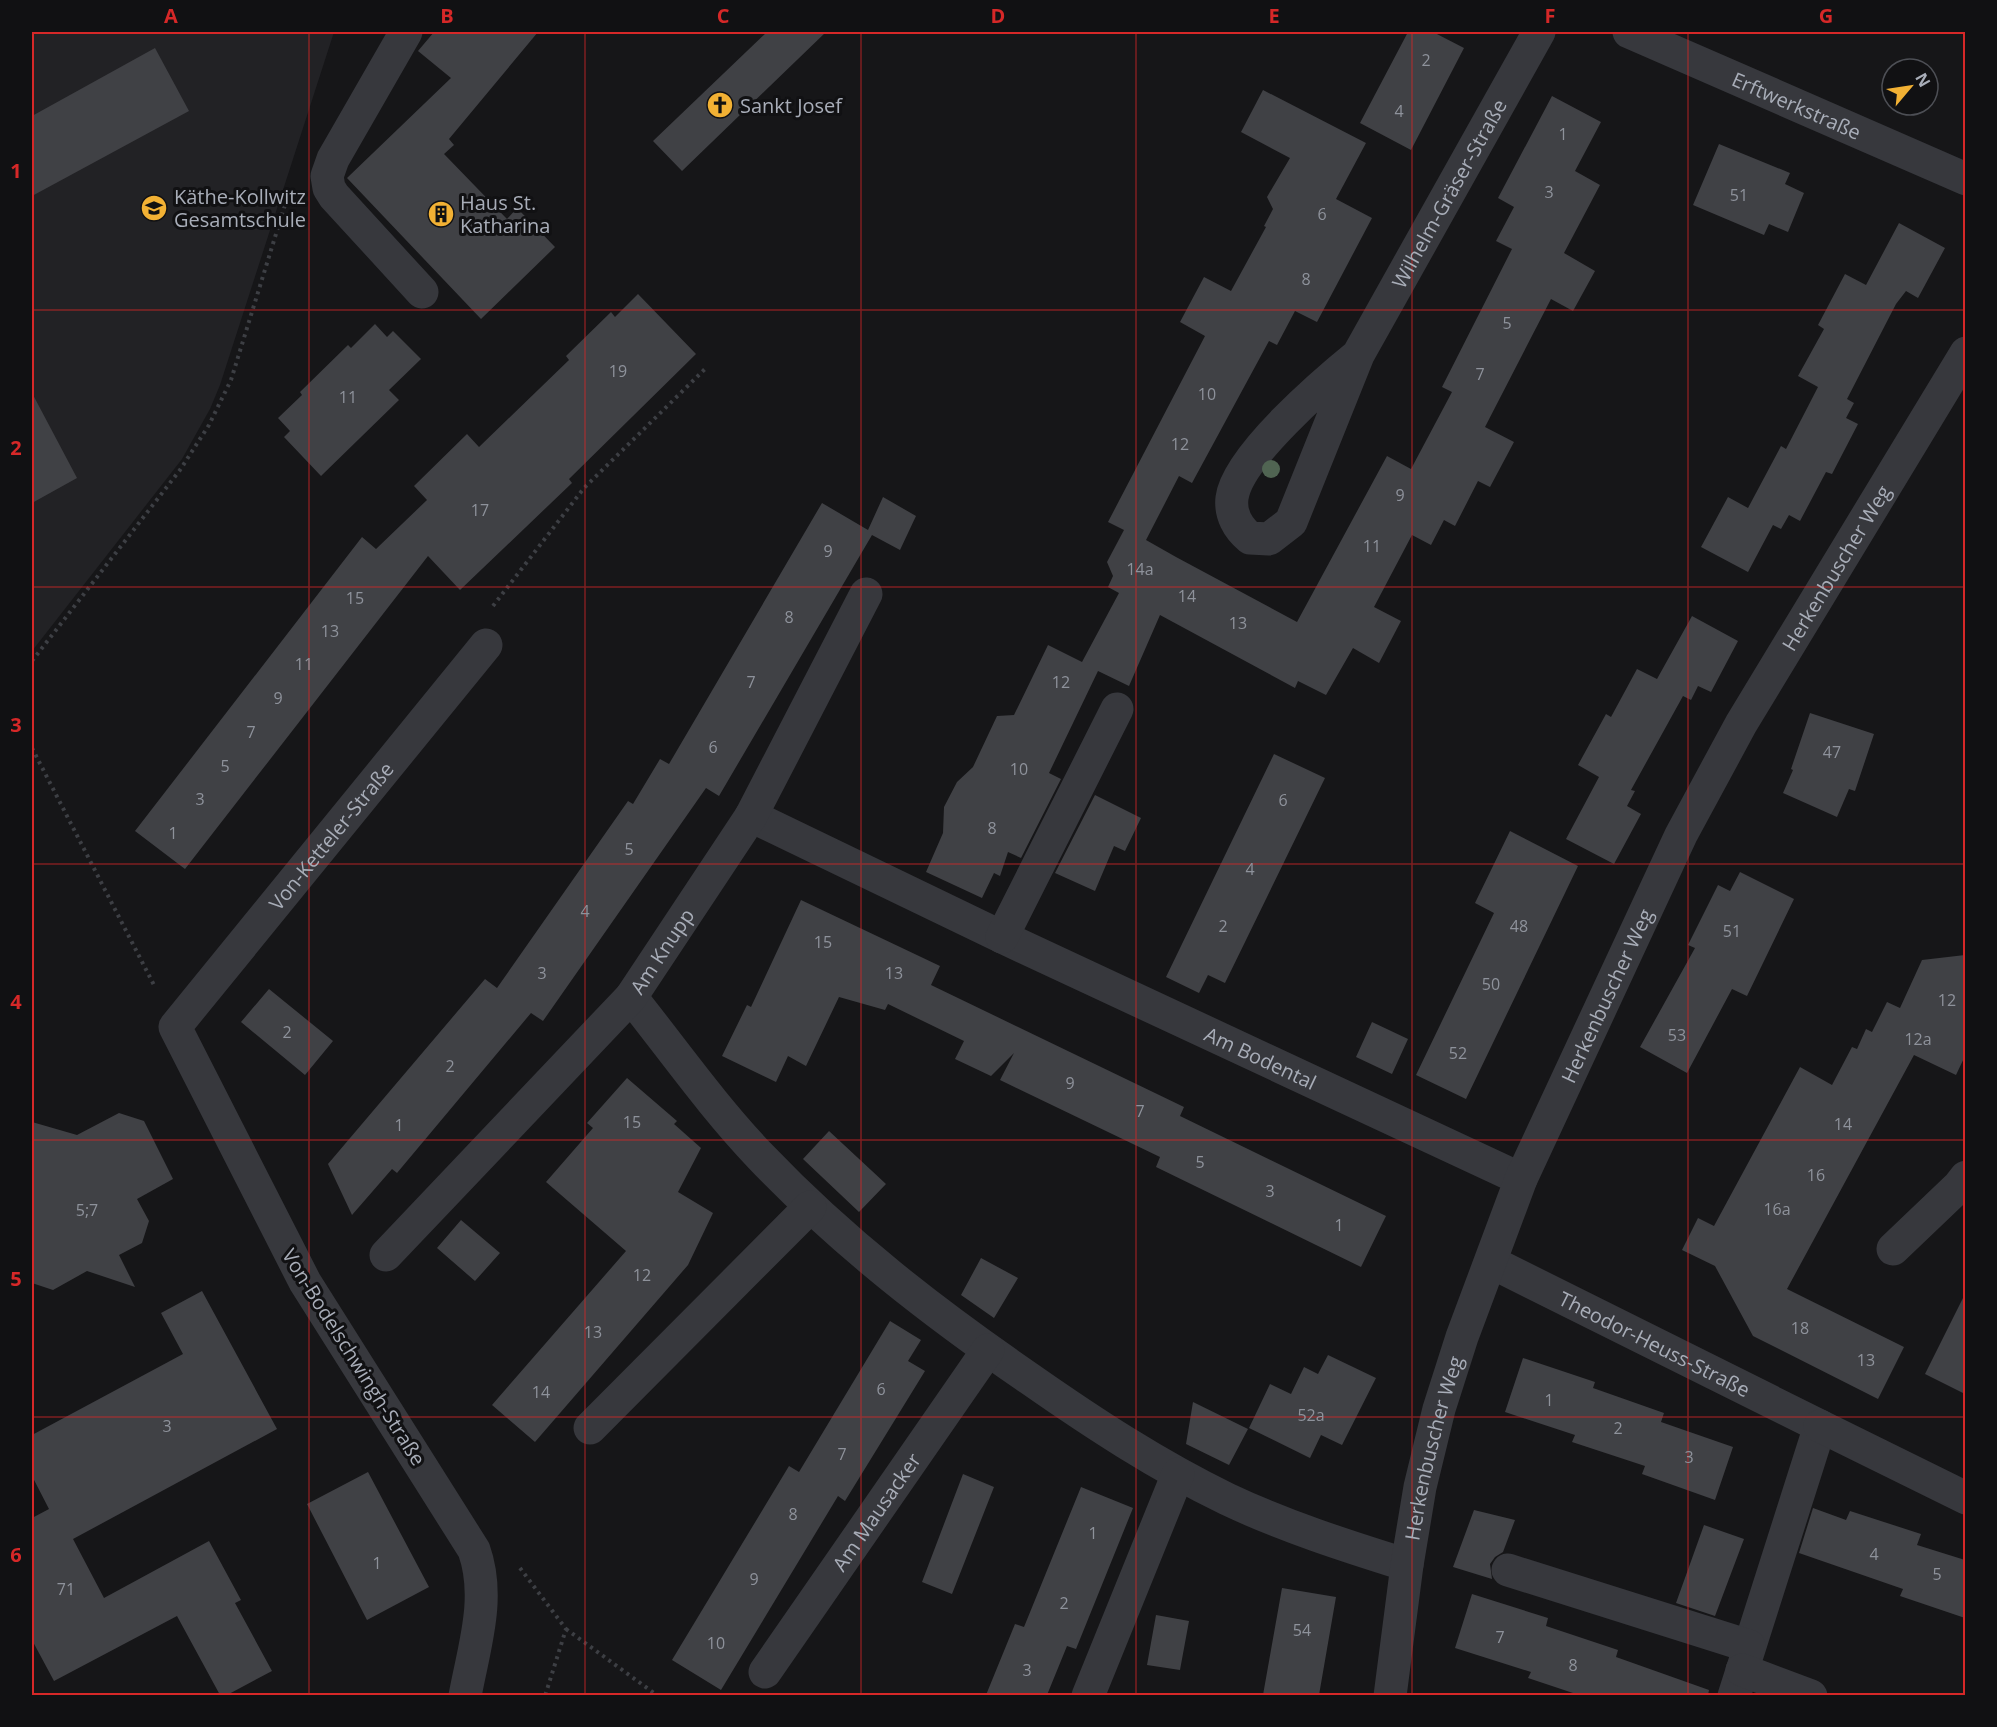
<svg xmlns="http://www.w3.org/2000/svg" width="1997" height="1727" viewBox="0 0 1997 1727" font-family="'Open Sans',sans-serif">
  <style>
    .built { fill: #222225 }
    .building { fill: #404145 }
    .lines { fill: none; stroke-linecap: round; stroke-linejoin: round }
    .path { stroke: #3d3f44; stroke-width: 4; stroke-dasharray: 3 4.5; stroke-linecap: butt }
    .minor { stroke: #37383d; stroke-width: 33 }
    .tree { fill: #506452 }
    .grid { fill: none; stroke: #d62828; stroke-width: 1.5; stroke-opacity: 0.55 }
    .labels { text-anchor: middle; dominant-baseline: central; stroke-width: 6; stroke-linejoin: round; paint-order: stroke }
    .number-label { font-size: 16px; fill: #8e929b }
    .poi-label { font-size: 20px; fill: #a8adb8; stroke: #111113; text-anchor: start }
    .street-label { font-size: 20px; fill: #a8adb8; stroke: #111113 }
    .neatline { fill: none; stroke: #d62828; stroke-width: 2 }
    .grid-label { font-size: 20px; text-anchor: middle; font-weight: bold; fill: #d62828 }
  </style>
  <rect width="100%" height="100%" fill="#161618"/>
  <!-- built -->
  <path class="built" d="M32 32H334L220 385 210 409 182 459 32 651Z"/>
  <!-- building -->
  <path class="building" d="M434 32H538L449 139 454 145 444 154 507 219 517 208 555 247 481 319 347 178 451 78 418 51Z
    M767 32H826L682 171 653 141Z
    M1408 32H1433L1464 48 1411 150 1360 123Z
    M155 48 189 111 32 196V116Z
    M1263 90 1366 143 1336 199 1372 218 1317 322 1295 311 1277 345 1269 341 1192 483 1179 476 1146 540 1176 557 1297 622 1387 456 1411 469 1452 392 1442 387 1512 249 1496 241 1514 207 1498 198 1552 96 1601 122 1575 171 1600 185 1564 253 1595 271 1573 311 1551 299 1485 427 1514 442 1490 487 1478 481 1455 526 1444 520 1431 545 1412 535 1374 607 1401 621 1379 663 1353 648 1326 695 1298 681 1295 688 1160 615 1129 686 1098 671 1049 773 1061 779 1021 858 1008 852 1000 876 994 873 982 898 926 872 943 833 944 807 957 782 973 767 997 716 1014 715 1048 645 1082 662 1119 593 1108 587 1113 576 1107 562 1124 530 1108 522 1205 336 1180 322 1204 277 1231 291 1266 227 1264 226 1273 209 1267 197 1290 158 1241 132Z
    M1719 144 1790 173 1785 184 1804 193 1788 232 1769 224 1764 235 1693 205Z
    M1899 223 1945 248 1918 298 1906 291 1896 304 1847 399 1854 403 1846 418 1858 424 1832 474 1826 472 1800 521 1789 515 1781 529 1773 525 1748 572 1701 547 1728 497 1748 508 1781 446 1786 449 1818 387 1798 376 1824 329 1818 325 1845 274 1866 285Z
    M638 294 696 354 569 479 572 483 460 590 428 556 185 869 135 831 362 537 376 549 427 500 414 486 467 434 479 447 569 360 566 356 611 312 615 317Z
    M375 324 387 337 393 331 421 359 389 390 399 400 321 476 284 437 290 431 278 418 302 395 300 392 348 345 351 348Z
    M32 393 77 478 32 503Z
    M883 497 916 516 900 550 872 535 719 796 706 788 543 1021 531 1013 397 1173 392 1169 352 1215 328 1164 485 979 497 988 628 801 633 804 660 759 669 764 822 503 868 530Z
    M1692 616 1738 641 1711 692 1698 686 1691 700 1683 696 1631 790 1635 791 1627 806 1641 814 1614 864 1566 839 1599 777 1578 765 1606 714 1611 717 1637 669 1657 679Z
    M1810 713 1874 734 1855 791 1849 789 1837 817 1783 793 1793 770 1791 769Z
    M1274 754 1325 778 1225 983 1208 975 1199 993 1166 977Z
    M1095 795 1141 818 1125 851 1114 846 1095 891 1055 873Z
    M1510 831 1578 866 1466 1099 1416 1075 1494 913 1475 903Z
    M1740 872 1794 899 1747 996 1732 989 1687 1073 1640 1047 1695 948 1688 945 1718 885 1730 891Z
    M801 900 940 966 931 985 1184 1107 1180 1116 1386 1216 1361 1267 1156 1167 1160 1157 1000 1080 1014 1053 991 1076 955 1059 964 1041 888 1004 885 1010 839 997 806 1066 788 1056 776 1082 722 1056 747 1005 751 1007Z
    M1965 955V1056L1956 1075 1914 1055 1787 1289 1904 1347 1878 1399 1753 1336 1715 1266 1682 1250 1698 1218 1714 1226 1800 1067 1832 1085 1852 1047 1857 1049 1866 1029 1872 1032 1887 1002 1900 1008 1922 960Z
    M269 989 333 1041 305 1075 241 1022Z
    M1372 1022 1408 1039 1392 1074 1356 1057Z
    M627 1078 677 1121 674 1124 701 1148 678 1192 713 1213 688 1265 535 1442 492 1405 626 1251 546 1182 593 1128 587 1123Z
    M119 1113 144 1121 173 1179 137 1199 149 1221 142 1243 119 1255 135 1287 87 1271 53 1290 32 1283V1122L77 1135Z
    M829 1131 886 1184 859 1212 803 1159Z
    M461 1220 500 1253 475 1281 437 1248Z
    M981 1258 1018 1278 994 1318 961 1295Z
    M202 1291 277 1429 73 1539 104 1598 209 1541 241 1600 235 1603 272 1671 227 1695H220L177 1616 54 1681 32 1640V1518L49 1509 32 1476V1435L183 1354 161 1313Z
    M1965 1294V1394L1925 1374Z
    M890 1321 921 1340 908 1361 925 1371 845 1501 838 1496 721 1690 672 1660 789 1466 799 1472Z
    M1328 1355 1376 1378 1342 1445 1321 1435 1310 1458 1249 1428 1270 1384 1291 1394 1304 1367 1318 1374Z
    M1523 1358 1595 1382 1593 1388 1664 1413 1661 1422 1733 1447 1715 1500 1642 1474 1645 1466 1572 1442 1575 1435 1505 1412Z
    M1193 1402 1248 1429 1229 1465 1186 1444Z
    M368 1472 429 1587 367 1620 307 1504Z
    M963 1474 994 1487 952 1594 922 1582Z
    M1081 1487 1133 1508 1076 1649 1067 1646 1047 1695H986L1015 1624 1024 1627Z
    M1813 1508 1846 1520 1850 1511 1921 1534 1917 1545 1965 1560V1618L1900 1596 1903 1589 1799 1553Z
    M1474 1510 1515 1520 1503 1552 1495 1557 1490 1564 1492 1579 1453 1567Z
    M1704 1525 1744 1539 1715 1616 1676 1603Z
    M1282 1588 1336 1597 1319 1695H1263Z
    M1472 1594 1548 1618 1546 1626 1618 1650 1616 1657 1709 1690 1708 1695H1579L1528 1678 1531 1672 1455 1648Z
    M1156 1615 1189 1621 1180 1670 1147 1665Z"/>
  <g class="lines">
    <!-- path -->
    <path class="path" d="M493 606 584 488 706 368
      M32 661 180 470 209 425 231 380 288 195
      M32 748 155 987
      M520 1568 566 1629 545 1696
      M566 1629 658 1696"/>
    <!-- minor -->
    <g class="minor">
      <path d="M406 32 333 159 327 176 329 188 334 196 422 292"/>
      <path id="s1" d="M1629 32 1966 179"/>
      <path id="s2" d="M1358 355C1326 381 1237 457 1232 498 1230 514 1238 528 1250 538L1269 539 1291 522 1358 355 1539 32"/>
      <path id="s3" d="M751 816 1002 937 1521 1179"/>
      <path d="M1002 937 1117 709"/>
      <path d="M631 997C674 1051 714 1108 761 1157 842 1242 934 1313 1030 1379 1093 1423 1157 1465 1227 1499 1284 1526 1346 1546 1407 1565"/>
      <path d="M1893 1249 1959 1186 1966 1177"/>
      <path id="s4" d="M386 1255 631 997 751 816 866 594"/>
      <path id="s5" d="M1491 1262 1820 1426 1734 1696"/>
      <path d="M1820 1426 1966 1498"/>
      <path d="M590 1428 810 1207"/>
      <path d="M1508 1570 1749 1646"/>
      <path d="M1742 1670 1811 1696"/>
      <path id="s6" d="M765 1672 988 1350"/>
      <path id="s7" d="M465 1696C474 1647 491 1598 474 1550L305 1282 175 1027 486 645"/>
      <path d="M1088 1696 1178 1474"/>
      <path id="s8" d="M1390 1696 1407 1565 1420 1487 1439 1409 1462 1337 1521 1179 1681 835 1741 724 1966 353"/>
    </g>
  </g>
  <!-- trees -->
  <circle class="tree" cx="1271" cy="469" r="9"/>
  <!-- grid -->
  <path class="grid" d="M309 32V1696M585 32V1696M861 32V1696M1136 32V1696M1412 32V1696M1688 32V1696M32 310H1966M32 587H1966M32 864H1966M32 1140H1966M32 1417H1966"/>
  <!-- icons -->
  <defs>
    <symbol id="church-disc" viewBox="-11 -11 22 22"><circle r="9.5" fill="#f2b134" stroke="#111113"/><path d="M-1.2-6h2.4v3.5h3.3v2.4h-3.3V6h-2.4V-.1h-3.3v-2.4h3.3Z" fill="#111"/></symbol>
    <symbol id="school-disc" viewBox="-11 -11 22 22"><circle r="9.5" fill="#f2b134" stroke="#111113"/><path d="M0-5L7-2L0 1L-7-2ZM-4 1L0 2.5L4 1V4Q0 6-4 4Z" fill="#111"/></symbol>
    <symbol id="building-disc" viewBox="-11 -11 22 22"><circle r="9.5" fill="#f2b134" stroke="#111113"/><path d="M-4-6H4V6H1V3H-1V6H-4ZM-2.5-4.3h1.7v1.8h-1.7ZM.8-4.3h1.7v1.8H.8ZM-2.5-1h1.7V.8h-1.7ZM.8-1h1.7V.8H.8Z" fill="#111"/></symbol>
  </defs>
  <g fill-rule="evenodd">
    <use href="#church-disc" x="705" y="90" width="30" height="30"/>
    <use href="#school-disc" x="139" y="193" width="30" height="30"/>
    <use href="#building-disc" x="426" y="199" width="30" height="30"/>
  </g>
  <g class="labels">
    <!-- number labels -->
    <g class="number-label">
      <text x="1426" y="60">2</text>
      <text x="1399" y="111">4</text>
      <text x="1563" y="134">1</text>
      <text x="1549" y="192">3</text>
      <text x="1739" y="195">51</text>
      <text x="1322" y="214">6</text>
      <text x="1306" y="279">8</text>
      <text x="1507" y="323">5</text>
      <text x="618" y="371">19</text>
      <text x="1480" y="374">7</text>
      <text x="1207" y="394">10</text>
      <text x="348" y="397">11</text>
      <text x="1180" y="444">12</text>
      <text x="1400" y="495">9</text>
      <text x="480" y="510">17</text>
      <text x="1372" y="546">11</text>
      <text x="828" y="551">9</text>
      <text x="1140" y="569">14a</text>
      <text x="1187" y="596">14</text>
      <text x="355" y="598">15</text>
      <text x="789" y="617">8</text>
      <text x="1238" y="623">13</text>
      <text x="330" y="631">13</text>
      <text x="304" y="664">11</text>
      <text x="751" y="682">7</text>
      <text x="1061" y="682">12</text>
      <text x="278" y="698">9</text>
      <text x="251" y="732">7</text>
      <text x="713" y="747">6</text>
      <text x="1832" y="752">47</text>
      <text x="225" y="766">5</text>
      <text x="1019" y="769">10</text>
      <text x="200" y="799">3</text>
      <text x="1283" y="800">6</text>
      <text x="992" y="828">8</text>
      <text x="173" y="833">1</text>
      <text x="629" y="849">5</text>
      <text x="1250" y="869">4</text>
      <text x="585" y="911">4</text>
      <text x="1223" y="926">2</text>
      <text x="1519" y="926">48</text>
      <text x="1732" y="931">51</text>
      <text x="823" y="942">15</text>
      <text x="542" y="973">3</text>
      <text x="894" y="973">13</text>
      <text x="1491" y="984">50</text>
      <text x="1947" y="1000">12</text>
      <text x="287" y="1032">2</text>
      <text x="1677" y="1035">53</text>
      <text x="1918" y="1039">12a</text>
      <text x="1458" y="1053">52</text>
      <text x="450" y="1066">2</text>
      <text x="1070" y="1083">9</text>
      <text x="1140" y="1111">7</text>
      <text x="632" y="1122">15</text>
      <text x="1843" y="1124">14</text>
      <text x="399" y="1125">1</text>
      <text x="1200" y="1162">5</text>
      <text x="1816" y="1175">16</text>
      <text x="1270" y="1191">3</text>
      <text x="1777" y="1209">16a</text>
      <text x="87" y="1210">5;7</text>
      <text x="1339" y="1225">1</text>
      <text x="642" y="1275">12</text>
      <text x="1800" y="1328">18</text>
      <text x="593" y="1332">13</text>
      <text x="1866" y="1360">13</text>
      <text x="881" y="1389">6</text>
      <text x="541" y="1392">14</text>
      <text x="1549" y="1400">1</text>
      <text x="1311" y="1415">52a</text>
      <text x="167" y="1426">3</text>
      <text x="1618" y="1428">2</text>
      <text x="842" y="1454">7</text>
      <text x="1689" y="1457">3</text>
      <text x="793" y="1514">8</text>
      <text x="1093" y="1533">1</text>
      <text x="1874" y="1554">4</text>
      <text x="377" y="1563">1</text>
      <text x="1937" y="1574">5</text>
      <text x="754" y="1579">9</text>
      <text x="66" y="1589">71</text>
      <text x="1064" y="1603">2</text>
      <text x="1302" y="1630">54</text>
      <text x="1500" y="1637">7</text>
      <text x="716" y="1643">10</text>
      <text x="1573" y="1665">8</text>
      <text x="1027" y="1670">3</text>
    </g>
    <!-- poi labels -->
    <g class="poi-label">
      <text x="740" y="105">Sankt Josef</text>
      <text x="174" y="196">Käthe-Kollwitz<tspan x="174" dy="23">Gesamtschule</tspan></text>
      <text x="460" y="202">Haus St.<tspan x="460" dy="23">Katharina</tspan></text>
    </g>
    <!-- street labels -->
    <g class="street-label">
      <text stroke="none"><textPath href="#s1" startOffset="183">Erftwerkstraße</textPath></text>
      <text stroke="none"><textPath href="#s2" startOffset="651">Wilhelm-Gräser-Straße</textPath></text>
      <text stroke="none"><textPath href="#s8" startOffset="1224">Herkenbuscher Weg</textPath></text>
      <text stroke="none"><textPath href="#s7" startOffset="998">Von-Ketteler-Straße</textPath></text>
      <text stroke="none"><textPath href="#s4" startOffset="411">Am Knupp</textPath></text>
      <text stroke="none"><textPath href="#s8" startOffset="738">Herkenbuscher Weg</textPath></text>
      <text stroke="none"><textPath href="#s3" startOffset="564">Am Bodental</textPath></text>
      <text stroke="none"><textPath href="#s5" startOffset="183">Theodor-Heuss-Straße</textPath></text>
      <text transform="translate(354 1357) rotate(58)">Von-Bodelschwingh-Straße</text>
      <text stroke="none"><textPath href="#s8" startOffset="252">Herkenbuscher Weg</textPath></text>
      <text stroke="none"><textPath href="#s6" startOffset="195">Am Mausacker</textPath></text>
    </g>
  </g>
  <!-- border -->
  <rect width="1997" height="1727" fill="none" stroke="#111113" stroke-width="66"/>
  <!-- north arrow -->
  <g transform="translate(1910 87) rotate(61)"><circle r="28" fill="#111113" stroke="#4d4f55" stroke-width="1.5"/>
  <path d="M0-4.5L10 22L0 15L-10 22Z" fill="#f2b134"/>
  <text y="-9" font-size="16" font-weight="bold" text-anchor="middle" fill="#a8adb8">N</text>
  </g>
  <rect x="33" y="33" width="1931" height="1661" class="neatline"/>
  <g class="grid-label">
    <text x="171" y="23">A</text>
    <text x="447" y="23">B</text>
    <text x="723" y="23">C</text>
    <text x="998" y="23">D</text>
    <text x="1274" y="23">E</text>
    <text x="1550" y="23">F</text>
    <text x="1826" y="23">G</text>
    <text x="16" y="178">1</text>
    <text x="16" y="455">2</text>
    <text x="16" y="732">3</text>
    <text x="16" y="1009">4</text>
    <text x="16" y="1286">5</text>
    <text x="16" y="1562">6</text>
  </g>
</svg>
